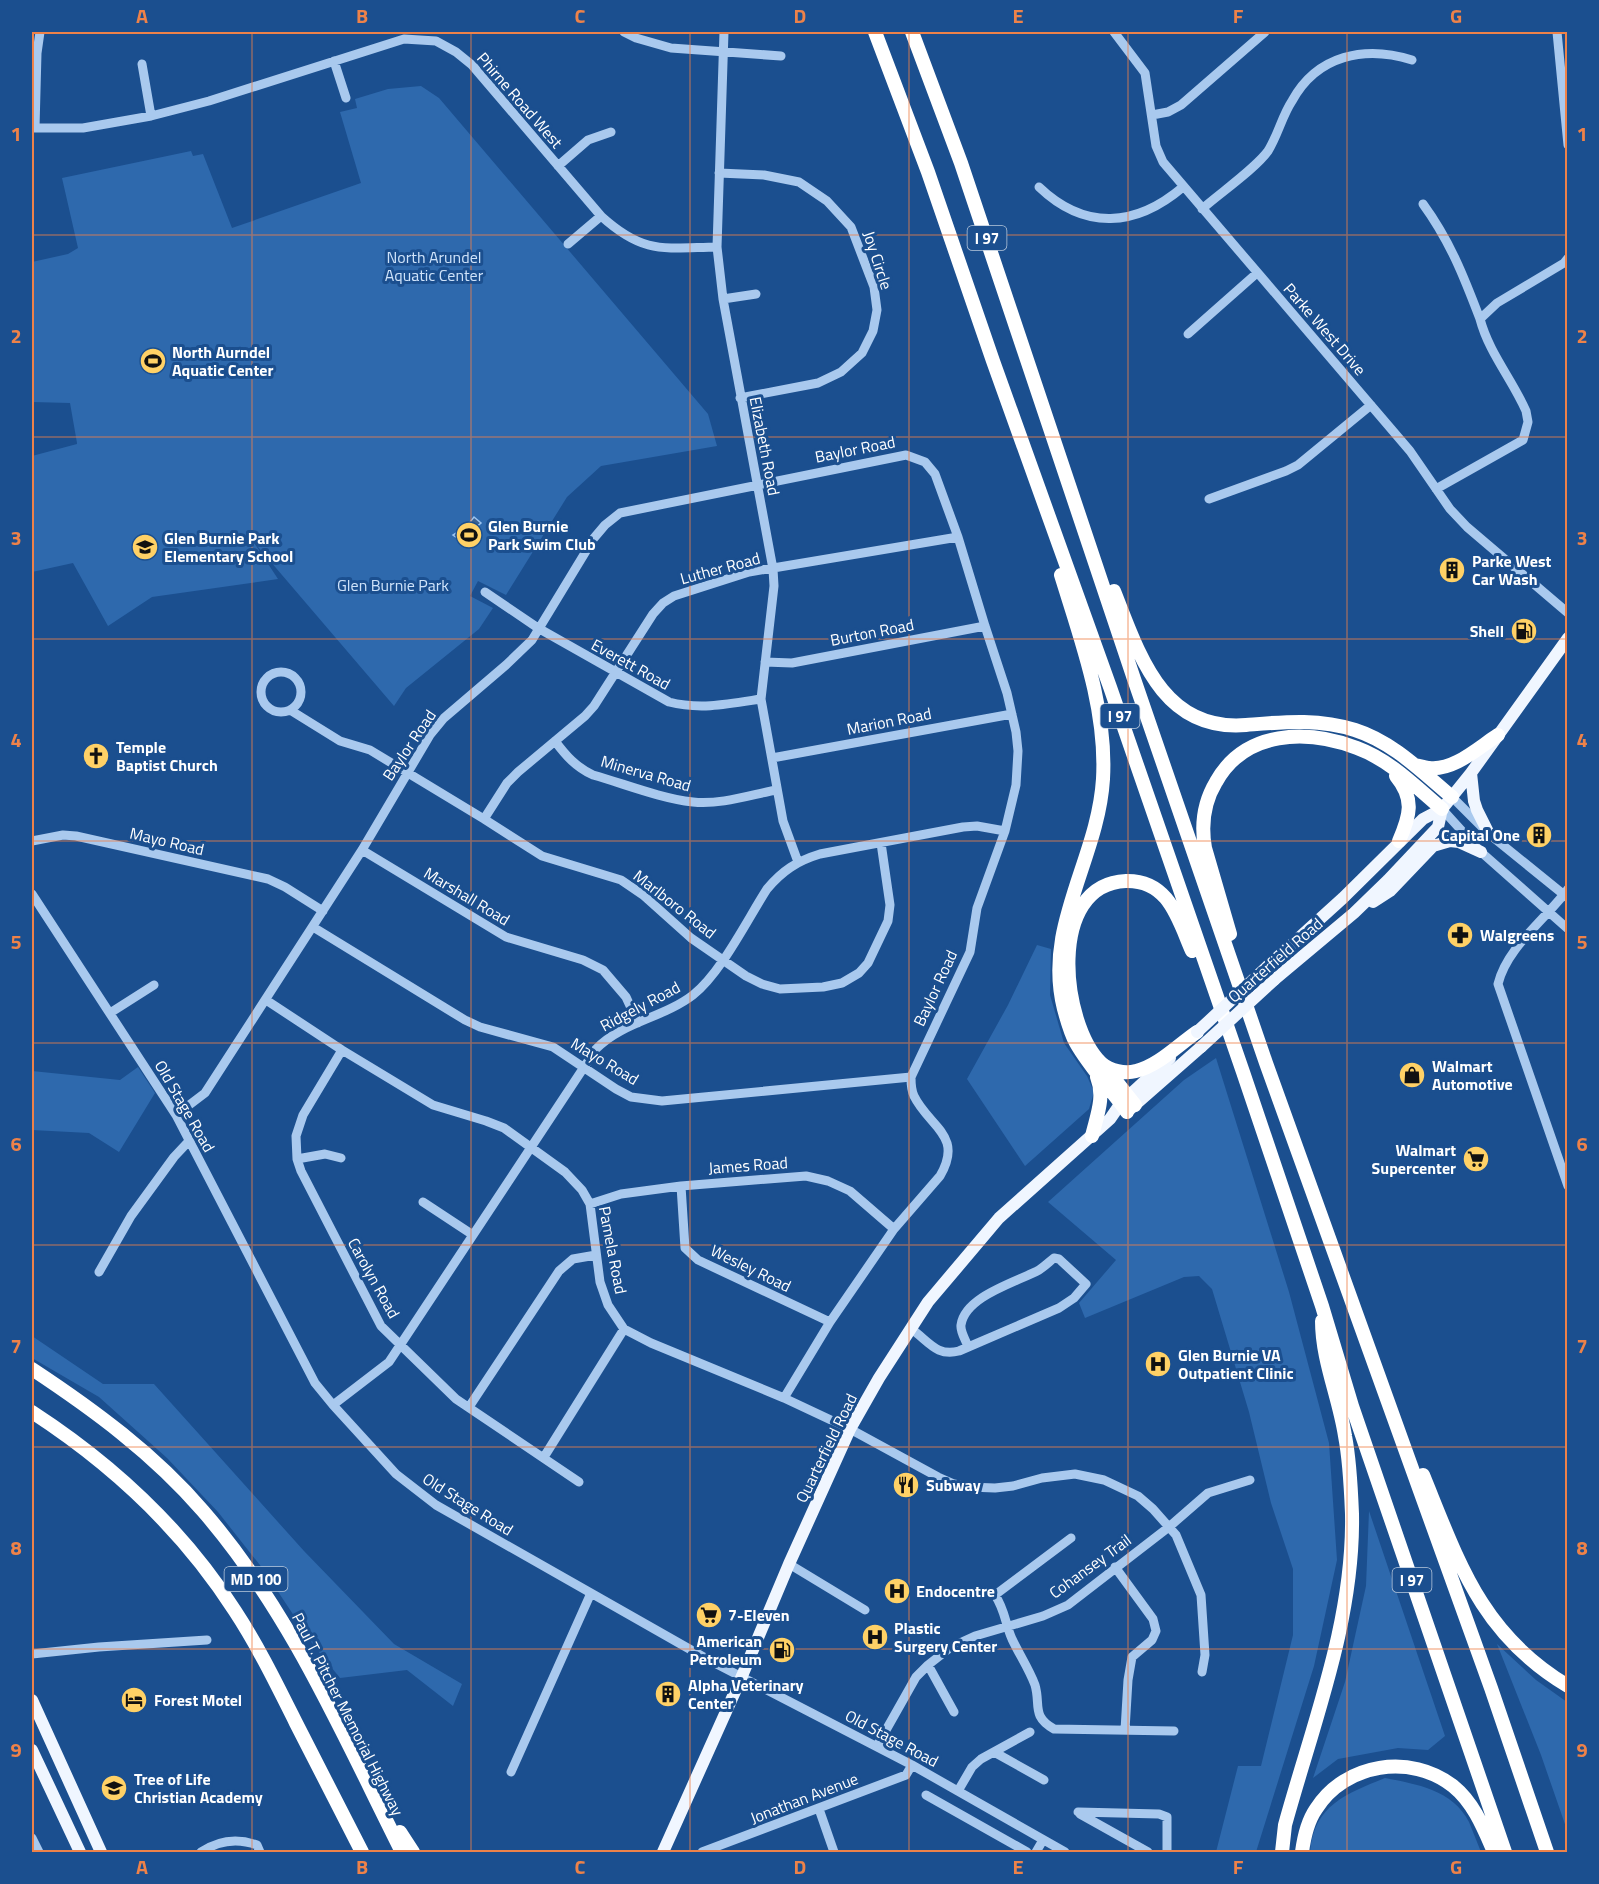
<svg xmlns="http://www.w3.org/2000/svg" width="1599" height="1884" viewBox="0 0 1599 1884" font-family="'Titillium Web',sans-serif">
  <style>
    .green { fill: #2e69ad }
    .water { fill: #3c6290; stroke: #9cc4f0; stroke-width: 1.5 }
    .lines { fill: none; stroke-linecap: round; stroke-linejoin: round }
    .minor { stroke: #a9c9ee; stroke-width: 9 }
    .major { stroke: #f0f6ff; stroke-width: 12 }
    .highway { stroke: #fff; stroke-width: 14 }
    .major-bridge { stroke: #f0f6ff; stroke-width: 12 }
    .grid { fill: none; stroke: #ee8249; stroke-width: 1.5; stroke-opacity: 0.55 }
    .labels { text-anchor: middle; dominant-baseline: central; stroke-width: 6; stroke-linejoin: round; paint-order: stroke }
    .shield { fill: #1b4f8f; stroke: #bbcadd; stroke-width: 1.5 }
    .shield-label { font-size: 15px; font-weight: bold; fill: #fff }
    .street-label { font-size: 16px; fill: #fff; stroke: #1b4f8f }
    .park-label { font-size: 16px; fill: #cfe3fa; stroke: #1b4f8f }
    .poi-label { font-size: 16px; font-weight: bold; fill: #fff; stroke: #1b4f8f; text-anchor: start }
    .neatline { fill: none; stroke: #ee8249; stroke-width: 2 }
    .grid-label { font-size: 20px; text-anchor: middle; font-weight: bold; fill: #ee8249 }
  </style>
  <rect width="100%" height="100%" fill="#1b4f8f"/>
  <!-- green -->
  <path class="green" d="M421 86 439 98 708 414 717 446 601 466 567 497 506 595 478 581 470 596 493 608 479 629 406 688 394 706 253 541 278 579 152 597 108 626 73 563 32 572V456L77 444V443L70 403 32 402V262L68 254 78 248 62 178 191 151 193 156 203 154 232 228 361 183 340 112 357 108 355 99 388 89Z
    M1037 945 1051 949 1050 995 1064 1043 1087 1076 1094 1092 1089 1109 1025 1166 967 1079 1008 1005Z
    M1216 1058 1289 1292 1329 1443 1337 1560 1314 1666 1256 1852H1216L1238 1766H1261L1293 1635V1569L1271 1503 1249 1412 1212 1289 1199 1276 1184 1277 1085 1318 1079 1303 1116 1260 1048 1202 1184 1080Z
    M138 1067 155 1093 119 1152 89 1133 32 1130V1071L120 1080Z
    M32 1336 103 1384H154L304 1551 394 1644 462 1684 453 1706 407 1670 340 1678 314 1646 263 1569 218 1512 167 1458 99 1397 32 1358Z
    M1369 1511 1445 1736 1428 1750 1398 1748 1338 1759 1313 1778 1345 1682 1366 1586Z
    M1497 1644 1536 1680 1567 1702V1830L1541 1755Z
    M1385 1778C1416 1784 1453 1790 1469 1822 1473 1832 1477 1842 1481 1852H1310C1314 1805 1346 1794 1385 1778Z"/>
  <!-- water -->
  <path class="water" d="M474 517 481 523 474 529 467 545 453 535 467 526Z"/>
  <g class="lines">
    <!-- minor -->
    <path class="minor" d="M624 32 636 38 671 48 781 56
      M724 32 717 247 723 299 773 569 774 586 761 699 783 821 798 862
      M1114 32 1145 73 1156 146 1163 162 1410 451 1450 509 1467 527 1568 613
      M1557 32 1568 145
      M334 61 346 98
      M142 64 151 116
      M1152 115 1168 112 1181 105 1265 32
      M32 128H83L151 116 209 101 404 39 436 41 456 52 472 65 601 216C644 255 664 248 717 247
      M35 128 37 53 40 32
      M558 166 588 140 611 132
      M719 173 764 175 799 182 827 201 851 227 874 287 877 310 873 331 862 353 841 372 818 383 740 398
      M1039 187C1085 231 1136 227 1183 187
      M1423 204C1450 241 1464 277 1480 319
      M1202 209C1220 193 1255 169 1268 151 1278 135 1282 116 1292 101 1317 55 1365 45 1412 60
      M568 244 601 216
      M723 299 756 294
      M1188 334 1257 273
      M1436 489 1523 440 1528 422 1526 411C1512 379 1489 353 1480 319L1497 303 1564 263 1568 258
      M1209 499 1286 471 1298 465 1371 405
      M485 592 538 628 669 702C700 710 729 704 761 699
      M765 662 792 663 985 626
      M261 692a20 20 0 1 1 40 0a20 20 0 1 1-40 0Z
      M290 710 340 741 370 750 484 819 542 856 621 880 643 895 691 938 746 976 762 984 780 989 823 987 842 983 859 973 868 963 888 921 890 905 881 843
      M555 741C566 756 576 767 593 775 625 784 659 798 693 802 720 805 750 795 776 790
      M772 758 1012 714
      M1452 797 1489 834 1568 898
      M1442 809 1481 852 1568 929
      M484 819 507 783 518 772 585 716 594 706 653 614 663 603 674 596 749 572 958 537
      M32 841 63 835 76 836 268 879 285 887 323 911
      M362 850 506 937 583 960 603 970 626 997 638 1023
      M1568 889C1546 919 1507 947 1498 984L1568 1186
      M32 894 176 1115 315 1383 333 1405 396 1474 436 1505 707 1659 912 1765 1065 1852
      M313 927 465 1020 480 1027 553 1047 616 1089 631 1097 662 1101 911 1077
      M266 1000 342 1050 433 1105 486 1121 504 1128 565 1172 582 1190 590 1204 600 1282 608 1305 624 1329 651 1343 784 1398 850 1429 938 1477 954 1484 969 1487 995 1488 1013 1486 1042 1478 1075 1474 1104 1480 1138 1496 1153 1509 1176 1535 1201 1595 1205 1655 1202 1672
      M110 1013 154 985
      M342 1050 303 1115 296 1136 297 1159 301 1171 381 1326 456 1399 579 1482
      M176 1115 205 1093 362 850 430 735 444 718 506 665 532 640 594 538 605 525 620 513 906 455 925 462 935 474 958 537 985 626 1007 693 1016 732 1018 751 1016 785 1005 831 977 908 970 952 911 1077C911 1084 911 1090 914 1096 929 1127 964 1135 940 1176L894 1229 830 1322 784 1398
      M297 1159 325 1154 341 1158
      M681 1186 685 1248 698 1260 830 1322
      M423 1202 473 1235
      M590 1204 621 1194 681 1186 806 1176 828 1181 850 1191 894 1229
      M99 1272 131 1216 174 1157 189 1141
      M910 1328C929 1341 936 1357 959 1351L1059 1308 1074 1298 1086 1284 1059 1259 1054 1258C1049 1262 1045 1266 1039 1270 1017 1282 965 1296 961 1325 960 1332 966 1340 968 1347
      M333 1405 389 1362 596 1049C622 1022 663 1018 693 995 721 973 747 920 767 889 782 871 797 861 820 854L963 827 977 826 1005 831
      M469 1407 559 1271 573 1259 596 1255
      M544 1457 624 1329
      M1071 1538 995 1595C1005 1610 1005 1623 1012 1639 1019 1654 1029 1669 1035 1685 1041 1705 1031 1716 1054 1729L1174 1731
      M789 1564 865 1610
      M1115 1567 1153 1619 1156 1631 1152 1640 1132 1657 1128 1680 1125 1730
      M32 1654 99 1647 207 1640
      M928 1665 954 1712
      M877 1746 916 1677 928 1665 951 1647 975 1636 1043 1616 1068 1605 1169 1527 1208 1493 1250 1480
      M994 1752 1044 1780
      M511 1772 591 1593
      M958 1791 972 1767 981 1759 1030 1732
      M926 1795 1027 1852
      M819 1809 834 1852
      M1078 1812 1159 1814 1167 1817V1852
      M1080 1814 1148 1852
      M32 1838 39 1852
      M201 1852C219 1840 238 1838 257 1845L260 1852
      M702 1852 906 1775 912 1765
      M1036 1852 1043 1840"/>
    <!-- major -->
    <path class="major" d="M1471 773 1474 801 1477 810 1489 834
      M1373 902 1390 891 1433 846 1450 841 1459 842 1481 852
      M1268 966 1343 898 1423 819 1442 809 1471 773 1568 638
      M1274 980 1354 913 1388 880 1438 827 1442 809
      M1128 1111 1201 1047
      M32 1700 101 1852
      M32 1750 80 1852
      M663 1852 742 1676 789 1564 850 1429 879 1378 928 1302 999 1218 1110 1119 1121 1103 1170 1058"/>
    <!-- highway -->
    <path class="highway" d="M875 32 928 172 993 361 1110 687 1243 1072 1322 1306 1352 1406 1505 1852
      M912 32 961 163 1134 679 1266 1063 1491 1688 1547 1852
      M1061 575C1081 640 1107 709 1103 779 1098 860 1043 926 1064 1009 1067 1020 1070 1032 1076 1043 1090 1068 1111 1089 1127 1112
      M1114 591C1139 654 1162 732 1246 725 1283 722 1318 718 1355 730 1393 742 1422 772 1452 797
      M1415 765C1420 766 1425 768 1429 768 1454 771 1479 747 1498 735
      M1396 776C1415 799 1410 816 1399 841
      M1230 934 1205 848C1201 825 1204 802 1216 782 1245 730 1307 729 1357 748 1390 760 1416 787 1442 809
      M1192 951C1178 919 1169 880 1126 881 1046 884 1061 1024 1101 1063 1110 1071 1125 1074 1136 1071 1158 1066 1178 1045 1197 1032
      M1105 1067 1135 1105
      M1092 1136C1097 1115 1105 1097 1097 1077
      M32 1369C94 1410 154 1454 203 1511 290 1611 343 1735 402 1852
      M32 1412C112 1464 183 1530 235 1611 258 1646 277 1685 296 1723 318 1766 340 1809 362 1852
      M1423 1475C1459 1563 1481 1634 1568 1686
      M400 1832 413 1852
      M1282 1852 1285 1825C1313 1723 1354 1621 1352 1514 1351 1489 1350 1462 1345 1436 1339 1397 1322 1360 1322 1321
      M1302 1852C1304 1837 1307 1822 1316 1809 1345 1763 1411 1753 1453 1786 1474 1803 1484 1829 1494 1852"/>
    <!-- major-bridge -->
    <path class="major-bridge" d="M1197 1032 1268 966
      M1201 1047 1274 980"/>
  </g>
  <!-- grid -->
  <path class="grid" d="M252 32V1852M471 32V1852M690 32V1852M909 32V1852M1128 32V1852M1347 32V1852M32 235H1568M32 437H1568M32 639H1568M32 841H1568M32 1043H1568M32 1245H1568M32 1447H1568M32 1649H1568"/>
  <!-- icons -->
  <defs>
    <symbol id="stadium-disc" viewBox="-11 -11 22 22"><circle r="9.5" fill="#ffd166" stroke="#1b4f8f"/><path d="M0-5a6.5 5 0 1 0 0 10a6.5 5 0 1 0 0-10ZM-3.5-1.8h7v3.6h-7Z" fill="#111"/></symbol>
    <symbol id="school-disc" viewBox="-11 -11 22 22"><circle r="9.5" fill="#ffd166" stroke="#1b4f8f"/><path d="M0-5L7-2L0 1L-7-2ZM-4 1L0 2.5L4 1V4Q0 6-4 4Z" fill="#111"/></symbol>
    <symbol id="building-disc" viewBox="-11 -11 22 22"><circle r="9.5" fill="#ffd166" stroke="#1b4f8f"/><path d="M-4-6H4V6H1V3H-1V6H-4ZM-2.5-4.3h1.7v1.8h-1.7ZM.8-4.3h1.7v1.8H.8ZM-2.5-1h1.7V.8h-1.7ZM.8-1h1.7V.8H.8Z" fill="#111"/></symbol>
    <symbol id="fuel-disc" viewBox="-11 -11 22 22"><circle r="9.5" fill="#ffd166" stroke="#1b4f8f"/><path d="M-5.5-6h7V0h2V4h1.3V-2.5L3-4.5l.8-.8L6-3V5H2.5V1h-1V6h-7ZM-4.2-4.7v3.2H.2V-4.7Z" fill="#111"/></symbol>
    <symbol id="church-disc" viewBox="-11 -11 22 22"><circle r="9.5" fill="#ffd166" stroke="#1b4f8f"/><path d="M-1.2-6h2.4v3.5h3.3v2.4h-3.3V6h-2.4V-.1h-3.3v-2.4h3.3Z" fill="#111"/></symbol>
    <symbol id="pharmacy-disc" viewBox="-11 -11 22 22"><circle r="9.5" fill="#ffd166" stroke="#1b4f8f"/><path d="M-2-6h4v4h4v4h-4v4h-4v-4h-4v-4h4Z" fill="#111"/></symbol>
    <symbol id="shop-disc" viewBox="-11 -11 22 22"><circle r="9.5" fill="#ffd166" stroke="#1b4f8f"/><path d="M-5-2.5h2.3a2.7 3.5 0 0 1 5.4 0H5L5.5 6h-11ZM-1.5-2.5h3a1.5 2.3 0 0 0-3 0Z" fill="#111"/></symbol>
    <symbol id="supermarket-disc" viewBox="-11 -11 22 22"><circle r="9.5" fill="#ffd166" stroke="#1b4f8f"/><path d="M-6-5.5h2.5l.6 2H6L4.5 2H-2.5L-4.4-4H-6ZM-1.5 3.2a1.3 1.3 0 1 0 .1 0ZM3 3.2a1.3 1.3 0 1 0 .1 0Z" fill="#111"/></symbol>
    <symbol id="hospital-disc" viewBox="-11 -11 22 22"><circle r="9.5" fill="#ffd166" stroke="#1b4f8f"/><path d="M-5-5h3v3.5h4V-5h3V5h-3V1.5h-4V5h-3Z" fill="#111"/></symbol>
    <symbol id="restaurant-disc" viewBox="-11 -11 22 22"><circle r="9.5" fill="#ffd166" stroke="#1b4f8f"/><path d="M-5-6h1v4h1v-4h1v4h1v-4h1v5L-1.5 .5V6h-2V.5L-5-1ZM5-6V6H3V1.5H1.5Q1.5-4 5-6Z" fill="#111"/></symbol>
    <symbol id="hotel-disc" viewBox="-11 -11 22 22"><circle r="9.5" fill="#ffd166" stroke="#1b4f8f"/><path d="M-6-4.5h1.5V1H6V5H4.5V3h-9V5H-6ZM-4 0a1.8 1.8 0 1 1 3.6 0ZM.5 0V-2.5h3Q6-2.5 6 0Z" fill="#111"/></symbol>
  </defs>
  <g fill-rule="evenodd">
    <use href="#stadium-disc" x="138" y="346" width="30" height="30"/>
    <use href="#stadium-disc" x="454" y="520" width="30" height="30"/>
    <use href="#school-disc" x="130" y="532" width="30" height="30"/>
    <use href="#building-disc" x="1437" y="555" width="30" height="30"/>
    <use href="#fuel-disc" x="1509" y="616" width="30" height="30"/>
    <use href="#church-disc" x="81" y="741" width="30" height="30"/>
    <use href="#building-disc" x="1524" y="820" width="30" height="30"/>
    <use href="#pharmacy-disc" x="1445" y="920" width="30" height="30"/>
    <use href="#shop-disc" x="1397" y="1060" width="30" height="30"/>
    <use href="#supermarket-disc" x="1461" y="1144" width="30" height="30"/>
    <use href="#hospital-disc" x="1143" y="1349" width="30" height="30"/>
    <use href="#restaurant-disc" x="891" y="1470" width="30" height="30"/>
    <use href="#hospital-disc" x="882" y="1576" width="30" height="30"/>
    <use href="#supermarket-disc" x="694" y="1600" width="30" height="30"/>
    <use href="#hospital-disc" x="860" y="1622" width="30" height="30"/>
    <use href="#fuel-disc" x="767" y="1635" width="30" height="30"/>
    <use href="#building-disc" x="653" y="1679" width="30" height="30"/>
    <use href="#hotel-disc" x="119" y="1685" width="30" height="30"/>
    <use href="#school-disc" x="99" y="1773" width="30" height="30"/>
  </g>
  <g class="labels">
    <!-- shield labels -->
    <g class="shield">
      <rect x="967.5" y="226" width="39" height="24" rx="4.5"/>
      <rect x="1100.5" y="704" width="39" height="24" rx="4.5"/>
      <rect x="224.5" y="1567" width="63" height="24" rx="4.5"/>
      <rect x="1392.5" y="1568" width="39" height="24" rx="4.5"/>
    </g>
    <g class="shield-label">
      <text x="987" y="238">I 97</text>
      <text x="1120" y="716">I 97</text>
      <text x="256" y="1579">MD 100</text>
      <text x="1412" y="1580">I 97</text>
    </g>
    <!-- street labels -->
    <g class="street-label">
      <text transform="translate(520 100) rotate(49)">Phirne Road West</text>
      <text transform="translate(878 260) rotate(72)">Joy Circle</text>
      <text transform="translate(1325 329) rotate(49)">Parke West Drive</text>
      <text transform="translate(765 446) rotate(79)">Elizabeth Road</text>
      <text transform="translate(855 449) rotate(-11)">Baylor Road</text>
      <text transform="translate(720 568) rotate(-15)">Luther Road</text>
      <text transform="translate(872 632) rotate(-11)">Burton Road</text>
      <text transform="translate(631 664) rotate(29)">Everett Road</text>
      <text transform="translate(889 721) rotate(-11)">Marion Road</text>
      <text transform="translate(409 745) rotate(-56)">Baylor Road</text>
      <text transform="translate(646 773) rotate(16)">Minerva Road</text>
      <text transform="translate(167 841) rotate(13)">Mayo Road</text>
      <text transform="translate(467 896) rotate(31)">Marshall Road</text>
      <text transform="translate(675 904) rotate(38)">Marlboro Road</text>
      <text transform="translate(1275 960) rotate(-41)">Quarterfield Road</text>
      <text transform="translate(935 988) rotate(-65)">Baylor Road</text>
      <text transform="translate(640 1006) rotate(-28)">Ridgely Road</text>
      <text transform="translate(605 1061) rotate(31)">Mayo Road</text>
      <text transform="translate(185 1106) rotate(60)">Old Stage Road</text>
      <text transform="translate(748 1165) rotate(-4)">James Road</text>
      <text transform="translate(613 1250) rotate(79)">Pamela Road</text>
      <text transform="translate(751 1268) rotate(26)">Wesley Road</text>
      <text transform="translate(374 1278) rotate(61)">Carolyn Road</text>
      <text transform="translate(826 1448) rotate(-64)">Quarterfield Road</text>
      <text transform="translate(468 1504) rotate(32)">Old Stage Road</text>
      <text transform="translate(1090 1566) rotate(-36)">Cohansey Trail</text>
      <text transform="translate(348 1714) rotate(63)">Paul T. Pitcher Memorial Highway</text>
      <text transform="translate(892 1738) rotate(28)">Old Stage Road</text>
      <text transform="translate(804 1798) rotate(-21)">Jonathan Avenue</text>
    </g>
    <!-- park labels -->
    <g class="park-label">
      <text x="434" y="257">North Arundel<tspan x="434" dy="18">Aquatic Center</tspan></text>
      <text x="393" y="585">Glen Burnie Park</text>
    </g>
    <!-- poi labels -->
    <g class="poi-label">
      <text x="172" y="352">North Aurndel<tspan x="172" dy="18">Aquatic Center</tspan></text>
      <text x="488" y="526">Glen Burnie<tspan x="488" dy="18">Park Swim Club</tspan></text>
      <text x="164" y="538">Glen Burnie Park<tspan x="164" dy="18">Elementary School</tspan></text>
      <text x="1472" y="561">Parke West<tspan x="1472" dy="18">Car Wash</tspan></text>
      <text x="1504" y="631" text-anchor="end">Shell</text>
      <text x="116" y="747">Temple<tspan x="116" dy="18">Baptist Church</tspan></text>
      <text x="1520" y="835" text-anchor="end">Capital One</text>
      <text x="1480" y="935">Walgreens</text>
      <text x="1432" y="1066">Walmart<tspan x="1432" dy="18">Automotive</tspan></text>
      <text x="1456" y="1150" text-anchor="end">Walmart<tspan x="1456" dy="18">Supercenter</tspan></text>
      <text x="1178" y="1355">Glen Burnie VA<tspan x="1178" dy="18">Outpatient Clinic</tspan></text>
      <text x="926" y="1485">Subway</text>
      <text x="916" y="1591">Endocentre</text>
      <text x="728" y="1615">7-Eleven</text>
      <text x="894" y="1628">Plastic<tspan x="894" dy="18">Surgery Center</tspan></text>
      <text x="762" y="1641" text-anchor="end">American<tspan x="762" dy="18">Petroleum</tspan></text>
      <text x="688" y="1685">Alpha Veterinary<tspan x="688" dy="18">Center</tspan></text>
      <text x="154" y="1700">Forest Motel</text>
      <text x="134" y="1779">Tree of Life<tspan x="134" dy="18">Christian Academy</tspan></text>
    </g>
  </g>
  <!-- border -->
  <rect width="1599" height="1884" fill="none" stroke="#1b4f8f" stroke-width="66"/>
  <rect x="33" y="33" width="1533" height="1818" class="neatline"/>
  <g class="grid-label">
    <text x="142" y="23">A</text>
    <text x="362" y="23">B</text>
    <text x="580" y="23">C</text>
    <text x="800" y="23">D</text>
    <text x="1018" y="23">E</text>
    <text x="1238" y="23">F</text>
    <text x="1456" y="23">G</text>
    <text x="16" y="141">1</text>
    <text x="1582" y="141">1</text>
    <text x="16" y="343">2</text>
    <text x="1582" y="343">2</text>
    <text x="16" y="545">3</text>
    <text x="1582" y="545">3</text>
    <text x="16" y="747">4</text>
    <text x="1582" y="747">4</text>
    <text x="16" y="949">5</text>
    <text x="1582" y="949">5</text>
    <text x="16" y="1151">6</text>
    <text x="1582" y="1151">6</text>
    <text x="16" y="1353">7</text>
    <text x="1582" y="1353">7</text>
    <text x="16" y="1555">8</text>
    <text x="1582" y="1555">8</text>
    <text x="16" y="1757">9</text>
    <text x="1582" y="1757">9</text>
    <text x="142" y="1874">A</text>
    <text x="362" y="1874">B</text>
    <text x="580" y="1874">C</text>
    <text x="800" y="1874">D</text>
    <text x="1018" y="1874">E</text>
    <text x="1238" y="1874">F</text>
    <text x="1456" y="1874">G</text>
  </g>
</svg>
